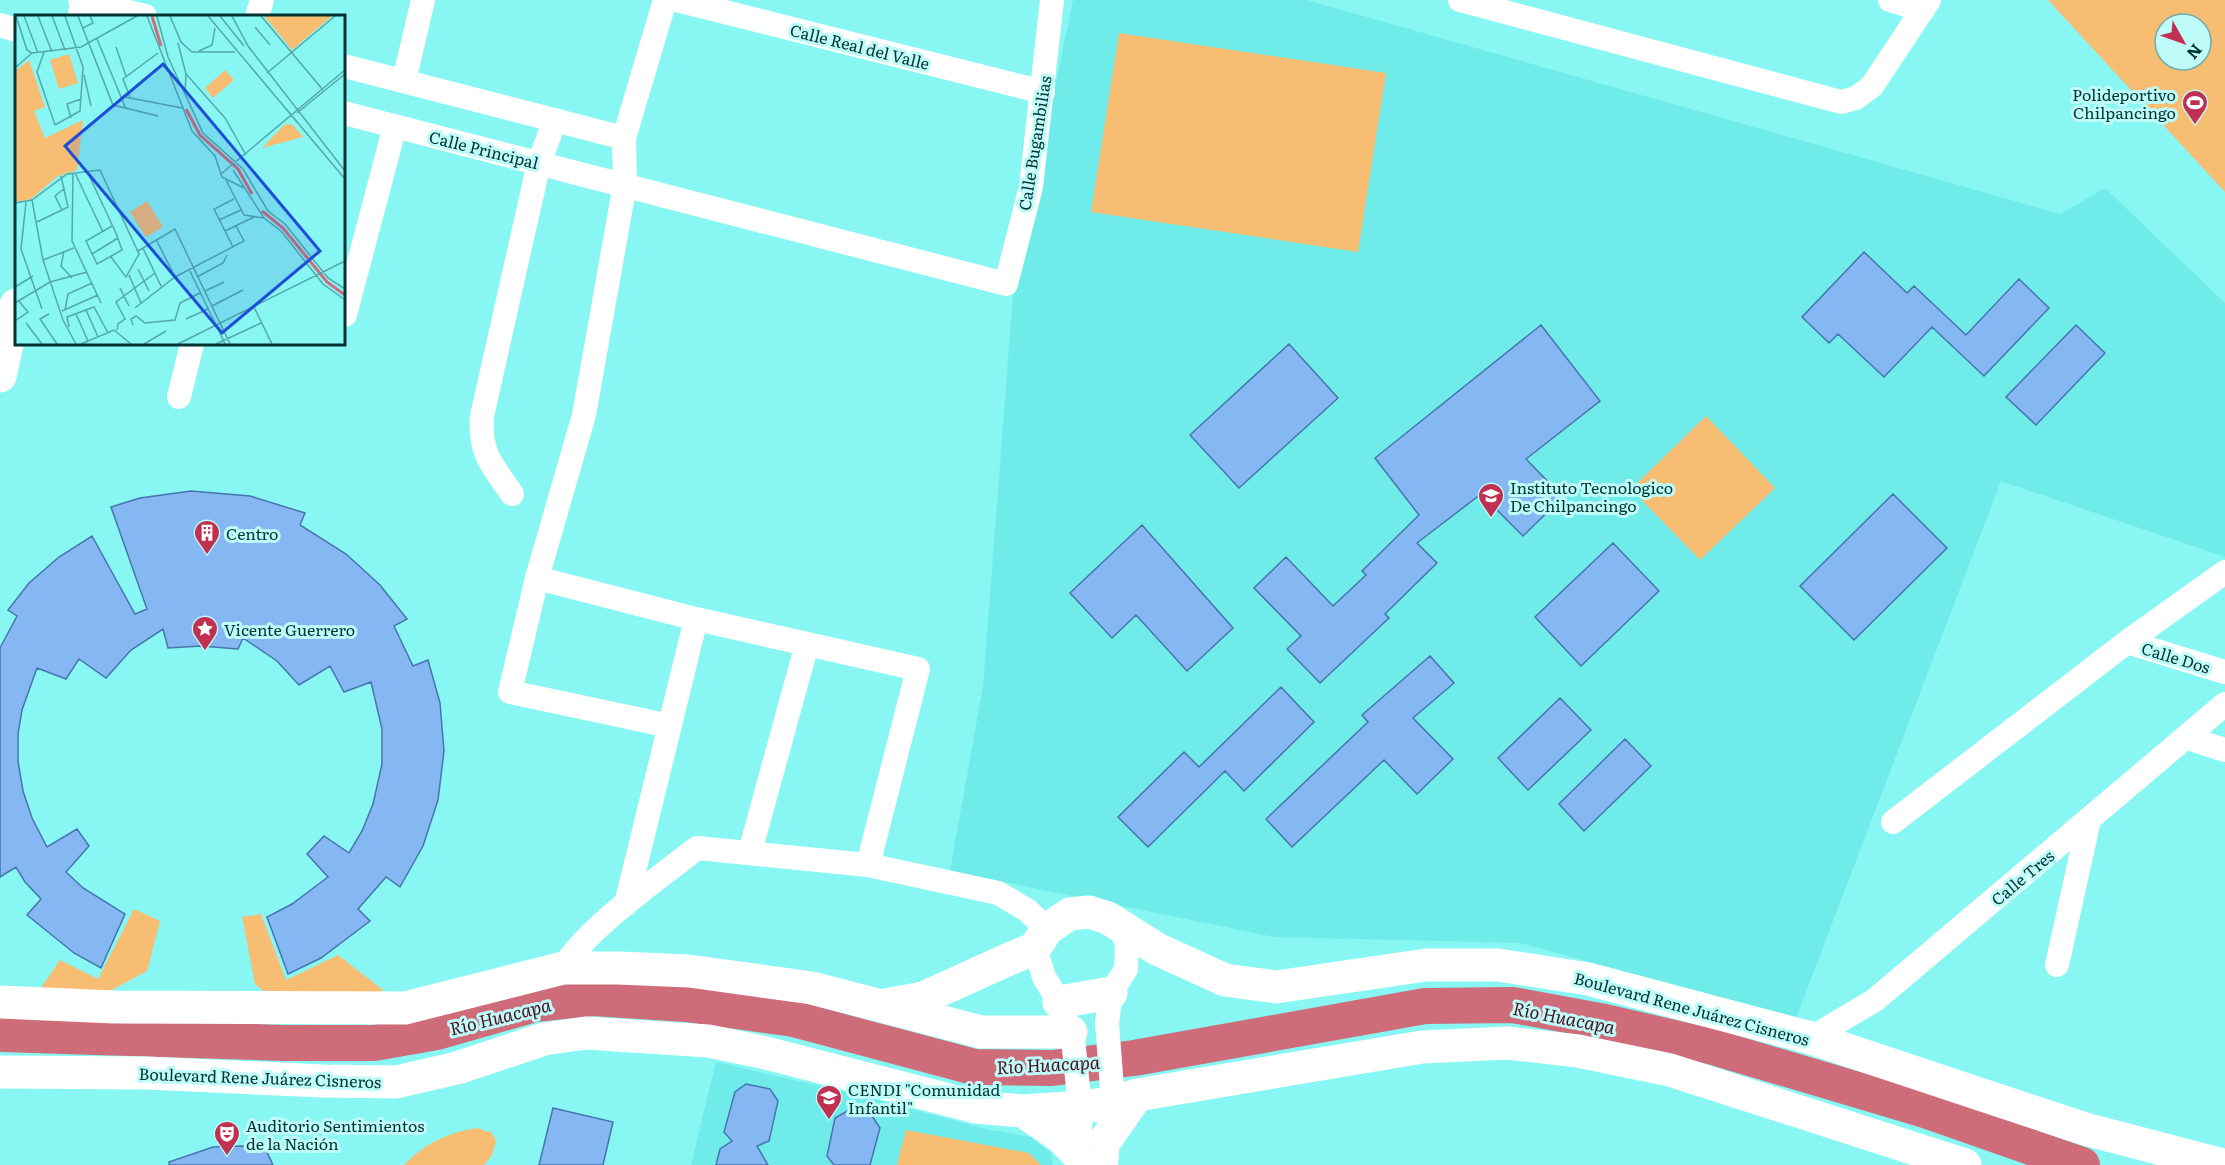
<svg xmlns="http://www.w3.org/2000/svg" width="2225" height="1165" viewBox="0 0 2225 1165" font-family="Literata,serif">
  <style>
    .built { fill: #6fece9 }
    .green { fill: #f7be73; fill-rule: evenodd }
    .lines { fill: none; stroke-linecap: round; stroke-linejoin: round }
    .river { stroke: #cf6c79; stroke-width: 36 }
    .building { fill: #85b8f3; stroke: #4575ac; stroke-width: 1.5 }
    .street { stroke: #fff; stroke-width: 24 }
    .secondary { stroke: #fff; stroke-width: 33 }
    .labels { text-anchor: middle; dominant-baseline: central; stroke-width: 6; stroke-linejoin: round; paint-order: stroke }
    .street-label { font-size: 16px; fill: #003534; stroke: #befbf9 }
    .poi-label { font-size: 16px; fill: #003534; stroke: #befbf9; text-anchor: start }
    .water-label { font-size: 18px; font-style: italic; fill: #4e0f1d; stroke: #befbf9 }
    .inset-river { fill: none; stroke: #cf6c79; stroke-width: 3 }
    .inset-road { fill: none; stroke: #52a9a7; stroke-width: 1.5 }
    .view { fill: #1d4ed8; fill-opacity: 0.15; stroke: #1d4ed8; stroke-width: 3 }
    .inset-edge { fill: none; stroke: #003534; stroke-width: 3 }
  </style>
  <rect width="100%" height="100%" fill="#88f6f3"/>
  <!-- built -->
  <path class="built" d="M1073 0H1307L2060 214 2105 188 2225 303V557L2001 481 1796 1018 1520 943 1274 937 950 871 983 686 1013 295Z
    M716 1062 866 1097 986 1129 1031 1137 1051 1153 1053 1165H691Z"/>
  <!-- green -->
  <path class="green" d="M2048 0H2225V192ZM2165 24H2201V60H2165Z
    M1119 33 1386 73 1358 252 1091 212Z
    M1706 416 1775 488 1700 560 1631 489Z
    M134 909 160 921 147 971 106 993 40 989 60 960 98 979Z
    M261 914 286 980 338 955 383 990 377 998 266 993 255 984 242 917Z
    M477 1128 492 1133 496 1141 492 1155 484 1165H404C424 1144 448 1132 477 1128Z
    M906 1130 1029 1153 1041 1165H897Z"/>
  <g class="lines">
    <!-- river -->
    <path class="river" d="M0 1034 284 1043H374L437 1032 535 1004 593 998 686 1004 794 1019 974 1067 1052 1068 1134 1058 1425 1006 1513 1005 1605 1022 1713 1047 1925 1110 2082 1165"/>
  </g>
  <!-- building -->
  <path class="building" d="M1864 252 1907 293 1914 286 1966 335 2019 279 2049 308 1984 376 1932 327 1884 377 1838 334 1829 343 1802 317Z
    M1541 325 1600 401 1526 459 1563 497 1523 536 1481 494 1417 543 1437 563 1385 614 1389 618 1320 683 1287 649 1301 636 1254 588 1286 557 1333 606 1366 575 1362 571 1419 515 1375 458Z
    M2076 325 2105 353 2036 425 2006 397Z
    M1289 344 1338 398 1239 488 1190 435Z
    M191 491 250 496 305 513 300 525 346 554 380 585 407 619 394 626 413 666 428 660 440 703 444 751 438 800 423 846 400 887 386 877 358 909 370 921 321 958 288 974 267 917 292 904 328 877 307 854 324 836 349 853 362 831 373 804 382 764V729L371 682 344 692 330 666 299 685 277 661 243 638 238 649 201 646 168 648 163 629 131 650 106 678 79 659 66 679 37 668 22 710 18 734V761L23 791 32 818 47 847 77 829 89 846 66 872 83 888 125 914 101 968 74 953 27 915 41 899 25 882 16 867 0 877V648L17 616 8 610 29 583 59 557 92 536 135 614 147 609 111 507 140 498Z
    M1893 494 1947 548 1854 640 1800 586Z
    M1142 525 1233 628 1187 671 1136 615 1112 638 1070 593Z
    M1613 543 1659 591 1581 666 1535 617Z
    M1430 656 1454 683 1413 718 1453 759 1417 794 1384 760 1292 847 1266 819 1368 722 1362 715Z
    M1281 687 1314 722 1244 791 1225 771 1148 847 1118 817 1184 752 1199 767Z
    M1560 698 1591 730 1528 790 1498 758Z
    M1625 739 1651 766 1584 831 1559 804Z
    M746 1084 770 1089 778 1101 769 1141 757 1146 768 1165H716L720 1149 732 1141 724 1132 735 1092Z
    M553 1108 613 1122 603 1165H539Z
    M849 1110 872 1116 880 1128 870 1165H834L827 1156 835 1118Z
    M244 1146 265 1148 273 1165H169V1162L213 1147Z"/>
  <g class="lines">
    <!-- street -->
    <path class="street" d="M80 0 145 16
      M665 0 624 138 625 184 584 415 537 578 510 692 670 726
      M677 0 1043 92
      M1460 0 1841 102 1856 98 1872 86 1929 0
      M1890 0 1923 10
      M257 16 262 0
      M0 25 16 30
      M344 66 624 138
      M404 81 423 0
      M344 113 1006 284 1031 187 1052 0
      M345 315 395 126
      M179 397 192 344
      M512 494C492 465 479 453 482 416L539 163 555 120
      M537 578 696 619 918 669 868 865
      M2127 642 2225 672
      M2188 738 2225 750
      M1893 822 2127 642 2225 572
      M750 852 807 644
      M626 904 696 619
      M1035 948 1044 977 1059 1002 1073 1039 1080 1107 1081 1165
      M2057 965 2089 820
      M563 968C587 928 659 878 697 848L868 865 998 893 1027 910 1047 929
      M1811 1038 1875 1000 2225 704
      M1106 1165 1112 1088 1107 1023 1111 993 1126 969 1127 945 1121 928"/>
    <!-- secondary -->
    <path class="secondary" d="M84 16 88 0
      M0 376 16 305
      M0 1002 114 1007 405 1008 563 968H618L689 971 812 988 981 1032H1071
      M1059 1002 1111 993
      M885 1005 923 998 1007 960 1035 948 1047 929 1070 914 1089 912 1108 918 1157 949 1225 980 1276 987 1426 965H1498L1588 979 1811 1038 2085 1129 2223 1165
      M0 1072 146 1073 323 1081 396 1082 457 1068 544 1039 586 1033 708 1041 762 1052 976 1107 1023 1111 1080 1107 1111 1103 1137 1095 1422 1047 1507 1043 1578 1051 1670 1070 1965 1165
      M1023 1111 1062 1138 1080 1157
      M1107 1138 1137 1095"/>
  </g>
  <!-- icons -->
  <defs>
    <symbol id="stadium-pin" viewBox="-11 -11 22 30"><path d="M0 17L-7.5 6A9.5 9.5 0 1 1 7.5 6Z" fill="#c03050" stroke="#befbf9"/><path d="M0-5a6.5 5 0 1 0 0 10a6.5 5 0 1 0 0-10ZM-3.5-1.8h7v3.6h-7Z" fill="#fff"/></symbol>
    <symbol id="university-pin" viewBox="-11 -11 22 30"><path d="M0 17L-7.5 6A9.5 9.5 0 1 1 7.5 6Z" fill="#c03050" stroke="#befbf9"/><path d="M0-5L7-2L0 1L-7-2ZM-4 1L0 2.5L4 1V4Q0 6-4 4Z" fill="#fff"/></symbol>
    <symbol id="building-pin" viewBox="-11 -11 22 30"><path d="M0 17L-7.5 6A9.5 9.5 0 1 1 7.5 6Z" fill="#c03050" stroke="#befbf9"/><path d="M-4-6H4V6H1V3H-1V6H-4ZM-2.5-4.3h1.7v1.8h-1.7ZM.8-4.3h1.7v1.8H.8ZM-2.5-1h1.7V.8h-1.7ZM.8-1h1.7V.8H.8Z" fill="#fff"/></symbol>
    <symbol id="sight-pin" viewBox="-11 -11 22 30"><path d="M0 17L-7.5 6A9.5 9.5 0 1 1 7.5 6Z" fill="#c03050" stroke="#befbf9"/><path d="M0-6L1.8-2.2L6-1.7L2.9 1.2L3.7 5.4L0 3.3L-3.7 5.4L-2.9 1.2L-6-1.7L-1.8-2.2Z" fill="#fff"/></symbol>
    <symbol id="school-pin" viewBox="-11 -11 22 30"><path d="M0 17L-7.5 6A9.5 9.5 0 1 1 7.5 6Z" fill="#c03050" stroke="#befbf9"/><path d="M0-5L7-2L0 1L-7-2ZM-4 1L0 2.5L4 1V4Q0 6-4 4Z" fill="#fff"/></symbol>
    <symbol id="theatre-pin" viewBox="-11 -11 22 30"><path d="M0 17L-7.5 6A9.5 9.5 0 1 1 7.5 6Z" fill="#c03050" stroke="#befbf9"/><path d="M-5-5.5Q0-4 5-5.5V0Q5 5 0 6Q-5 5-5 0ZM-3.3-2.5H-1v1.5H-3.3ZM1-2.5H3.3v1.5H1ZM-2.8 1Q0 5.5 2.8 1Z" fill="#fff"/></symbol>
  </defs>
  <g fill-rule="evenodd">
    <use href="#stadium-pin" x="2180" y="88" width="30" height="40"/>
    <use href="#university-pin" x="1476" y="481" width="30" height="40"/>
    <use href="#building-pin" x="192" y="518" width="30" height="40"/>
    <use href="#sight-pin" x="190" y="614" width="30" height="40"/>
    <use href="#school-pin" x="814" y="1083" width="30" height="40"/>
    <use href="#theatre-pin" x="212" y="1119" width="30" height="40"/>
  </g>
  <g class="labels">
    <!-- street labels -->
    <g class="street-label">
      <text transform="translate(860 46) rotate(14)">Calle Real del Valle</text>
      <text transform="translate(1034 143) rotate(-81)">Calle Bugambilias</text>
      <text transform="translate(484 149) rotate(14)">Calle Principal</text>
      <text transform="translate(2176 657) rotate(17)">Calle Dos</text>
      <text transform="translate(2022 877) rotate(-40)">Calle Tres</text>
      <text transform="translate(1692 1008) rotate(15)">Boulevard Rene Juárez Cisneros</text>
      <text transform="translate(260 1077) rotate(2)">Boulevard Rene Juárez Cisneros</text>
    </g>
    <!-- poi labels -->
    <g class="poi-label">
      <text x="2176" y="94" text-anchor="end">Polideportivo<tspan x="2176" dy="18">Chilpancingo</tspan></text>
      <text x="1510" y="487">Instituto Tecnologico<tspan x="1510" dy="18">De Chilpancingo</tspan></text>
      <text x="226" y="533">Centro</text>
      <text x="224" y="629">Vicente Guerrero</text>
      <text x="848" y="1089">CENDI "Comunidad<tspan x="848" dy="18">Infantil"</tspan></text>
      <text x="246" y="1125">Auditorio Sentimientos<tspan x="246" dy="18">de la Nación</tspan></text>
    </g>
    <!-- water labels -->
    <g class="water-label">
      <text transform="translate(500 1016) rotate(-14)">Río Huacapa</text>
      <text transform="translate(1564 1017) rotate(11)">Río Huacapa</text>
      <text transform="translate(1048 1064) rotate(-3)">Río Huacapa</text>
    </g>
  </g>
  <!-- overview -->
  <g transform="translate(15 15)">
    <rect width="330" height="330" fill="#88f6f3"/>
    <path d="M249 1H317L277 35ZM54 39 63 68 44 74 35 45ZM14 45 30 92 19 96 30 123 68 105 62 155 43 161 16 184 0 187V56ZM210 55 219 65 198 83 190 73ZM270 109 278 110 288 122 247 133ZM132 186 148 212 131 222 115 197Z" fill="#f7be73"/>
    <path class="inset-river" d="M137 1 146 31M171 94 185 120 223 154 237 179M247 196 268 213 312 267 330 280"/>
    <path class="inset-road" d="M1 1 12 35 17 38M9 1 23 38M23 1 37 37M37 1 50 35M63 1 98 90 143 101M132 1 177 116 200 141 207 162 229 173M142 1 153 42 188 118 228 154 253 196 270 209 313 263 330 274M155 1 166 27 177 37H220M193 1 330 164M205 1 229 31M217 1 233 31 330 156M246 1 308 75M240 12 255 30M68 13 78 8 75 1M82 24 111 94M163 28 171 59 210 103 231 140M101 32 111 61M184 36 197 30 200 13M29 37 22 57 40 110 65 96 68 52 50 1M17 38 66 32 122 1M0 53 17 38M252 58 320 1M69 60 76 91M170 77 171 59M105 81 167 93M115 82 108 64 143 38M282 98 330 59M56 103 52 89 66 84M218 155 249 203 266 216 308 269 330 285M72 156 101 218 107 235 82 249 71 226 97 211M58 158 57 226 86 288M60 158 88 217M206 159 330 55M211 165 229 200 249 203M17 185 28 245 48 305 61 329M11 187 6 234 27 294M0 188 17 185 52 159 85 155 124 239 111 262 96 242M47 195 40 181 50 173M204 205 226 195M22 207 53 192 46 161M210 216 239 202M141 224 160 262M218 232 199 194 219 184M128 233 146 271M49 236 46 251 57 263M123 236 160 214 215 329M77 239 103 223M28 245 59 233M123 254 134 276M175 256 210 329M114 260 126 288M182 262 208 248 212 240M0 272 18 261M105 273 114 291M190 276 209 267M0 288 35 267 72 257M197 291 228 275M239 292 257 329M120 293 160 262 229 226 221 211M50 295 53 279 77 268M71 295 83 322M47 296 83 280M34 299 25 304 42 329M61 299 73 326M171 304 193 294M0 306 13 297 3 285M11 308 27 329M118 310 116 304 121 301 130 308 160 305 165 288 185 278M54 312 52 302 79 292 93 318M102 315 103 309 110 304 101 287 140 258M66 329 99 315 116 329M129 329 151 316M163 329 330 246M201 329 246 308"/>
    <path class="view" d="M148 49 305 236 207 318 50 131Z"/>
    <rect width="330" height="330" class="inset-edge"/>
  </g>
  <!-- north arrow -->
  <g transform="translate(2183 42) rotate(130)"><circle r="28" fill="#befbf9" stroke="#72acaa" stroke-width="1.5"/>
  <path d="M0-4.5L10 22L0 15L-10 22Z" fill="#c03050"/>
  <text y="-9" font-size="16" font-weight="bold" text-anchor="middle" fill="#003534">N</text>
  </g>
</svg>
